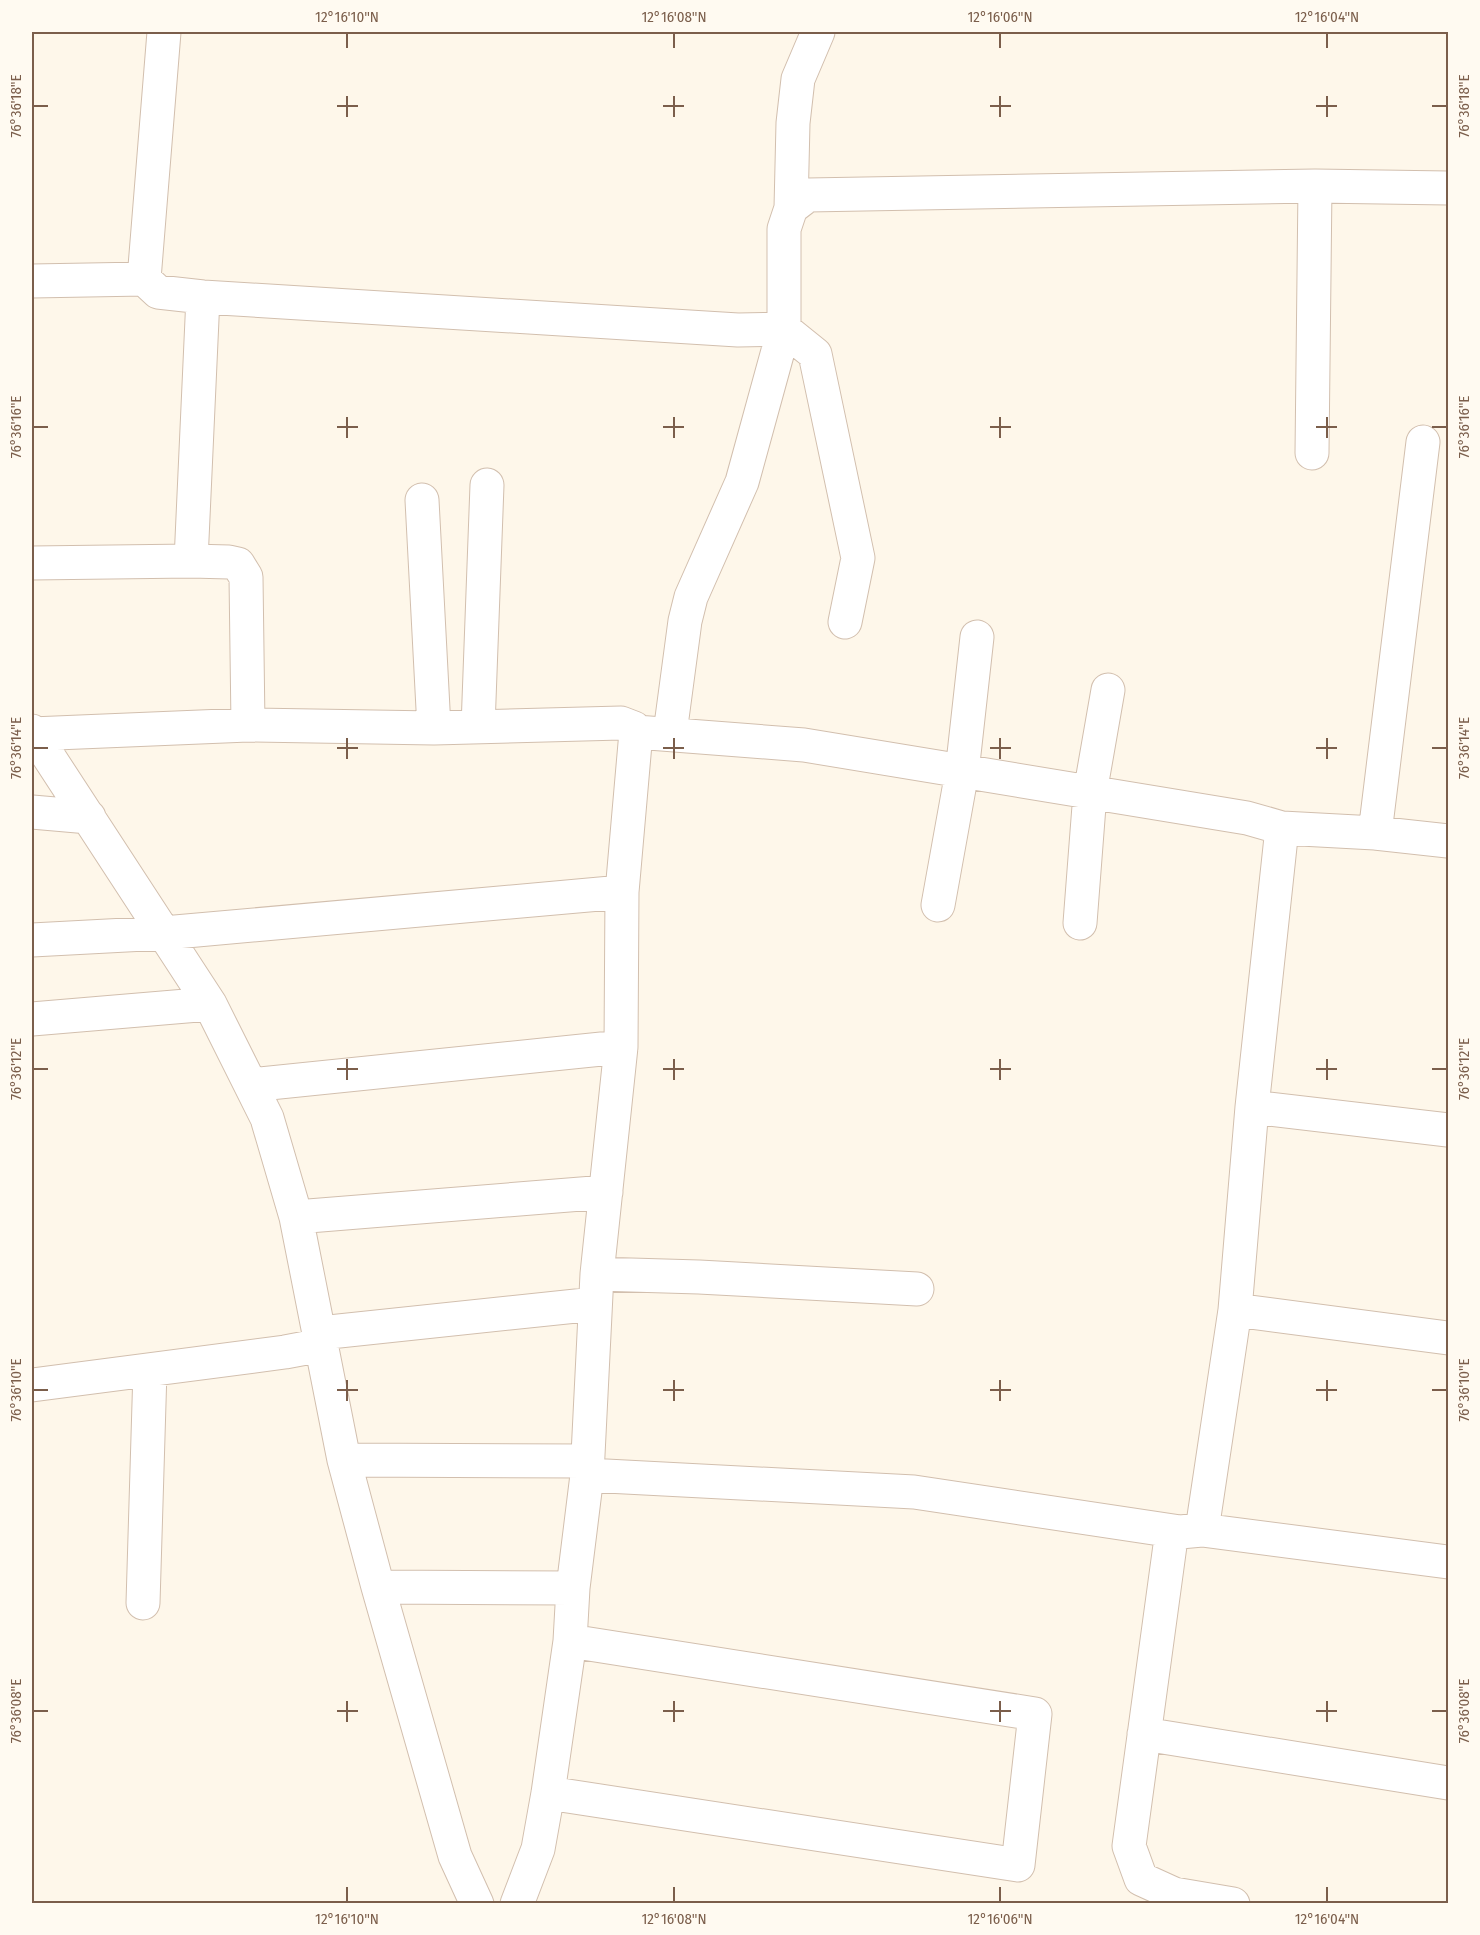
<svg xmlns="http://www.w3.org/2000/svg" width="1480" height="1935" viewBox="0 0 1480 1935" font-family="'Fira Sans Condensed',sans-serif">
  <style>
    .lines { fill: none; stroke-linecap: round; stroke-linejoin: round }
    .street-casing { stroke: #d2bfae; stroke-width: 35 }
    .street { stroke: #fff; stroke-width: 33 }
    .ticks { fill: none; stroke: #7b5e4b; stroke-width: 2 }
    .neatline { fill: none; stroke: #7b5e4b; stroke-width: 2 }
    .ticks-label { font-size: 15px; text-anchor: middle; fill: #7b5e4b }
  </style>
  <rect width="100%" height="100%" fill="#fef7ea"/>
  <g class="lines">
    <defs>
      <path id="street" d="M791 208 808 195 1315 186 1448 188
        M144 279 164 32
        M32 281 144 279 158 292 203 297 738 330 784 329 815 354 858 558 845 622
        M1312 453 1315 186
        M422 500 434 728
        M191 561 203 297
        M32 563 191 561 229 562 238 564 246 577 248 725
        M478 727 487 485
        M32 731 210 1004 267 1118 296 1217 344 1460 378 1587 455 1856 477 1904
        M670 733 685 621 691 597 742 482 784 329V229L791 208 793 123 798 79 818 32
        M32 734 248 725 434 728 621 723 634 728 636 732 804 745 1247 818 1282 828 1375 833 1448 841
        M32 812 89 817
        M1375 833 1423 442
        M938 905 962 772 977 637
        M1080 923 1090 793 1108 690
        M32 940 164 933 622 892
        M32 1019 210 1004
        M251 1085 621 1047
        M1252 1107 1448 1130
        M296 1217 606 1192
        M597 1274 699 1277 917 1289
        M1235 1310 1448 1338
        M320 1333 595 1304
        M32 1385 285 1352 322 1345
        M344 1460 587 1461
        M587 1475 914 1492 1180 1532
        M1202 1530 1448 1562
        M378 1587 573 1588
        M143 1603 150 1370
        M1144 1734 1448 1783
        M548 1793 1018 1865 1035 1714 570 1641
        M517 1904 538 1849 548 1793 570 1641 573 1588 587 1475 597 1274 621 1047 622 892 636 732
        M1233 1904 1174 1894 1141 1879 1129 1846 1171 1538 1180 1532 1202 1530 1235 1310 1252 1107 1282 828"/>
    </defs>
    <!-- street casing -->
    <use href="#street" class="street-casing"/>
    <!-- street -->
    <use href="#street" class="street"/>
  </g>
  <!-- ticks -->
  <path class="ticks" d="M347 33V48M674 33V48M1000 33V48M1327 33V48M347 96V117M674 96V117M1000 96V117M1327 96V117M33 106H48M337 106H358M663 106H684M990 106H1011M1316 106H1337M1432 106H1447M347 417V438M674 417V438M1000 417V438M1327 417V438M33 427H48M337 427H358M663 427H684M990 427H1011M1316 427H1337M1432 427H1447M347 738V759M674 738V759M1000 738V759M1327 738V759M33 748H48M337 748H358M663 748H684M990 748H1011M1316 748H1337M1432 748H1447M347 1059V1080M674 1059V1080M1000 1059V1080M1327 1059V1080M33 1069H48M337 1069H358M663 1069H684M990 1069H1011M1316 1069H1337M1432 1069H1447M347 1380V1401M674 1380V1401M1000 1380V1401M1327 1380V1401M33 1390H48M337 1390H358M663 1390H684M990 1390H1011M1316 1390H1337M1432 1390H1447M347 1701V1722M674 1701V1722M1000 1701V1722M1327 1701V1722M33 1711H48M337 1711H358M663 1711H684M990 1711H1011M1316 1711H1337M1432 1711H1447M347 1887V1902M674 1887V1902M1000 1887V1902M1327 1887V1902"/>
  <!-- border -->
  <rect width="1480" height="1935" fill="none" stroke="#fffaf1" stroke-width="66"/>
  <rect x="33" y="33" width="1414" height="1869" class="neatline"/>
  <g class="ticks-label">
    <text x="347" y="22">12°16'10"N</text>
    <text x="674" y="22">12°16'08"N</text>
    <text x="1000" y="22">12°16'06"N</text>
    <text x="1327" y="22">12°16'04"N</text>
    <text transform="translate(1464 106) rotate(-90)" y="5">76°36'18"E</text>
    <text transform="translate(16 106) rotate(-90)" y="5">76°36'18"E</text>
    <text transform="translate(1464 427) rotate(-90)" y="5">76°36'16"E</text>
    <text transform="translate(16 427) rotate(-90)" y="5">76°36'16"E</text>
    <text transform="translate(1464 748) rotate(-90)" y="5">76°36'14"E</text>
    <text transform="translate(16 748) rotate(-90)" y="5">76°36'14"E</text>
    <text transform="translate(1464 1069) rotate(-90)" y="5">76°36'12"E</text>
    <text transform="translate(16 1069) rotate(-90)" y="5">76°36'12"E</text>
    <text transform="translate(1464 1390) rotate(-90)" y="5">76°36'10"E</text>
    <text transform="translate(16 1390) rotate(-90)" y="5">76°36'10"E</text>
    <text transform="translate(1464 1711) rotate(-90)" y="5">76°36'08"E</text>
    <text transform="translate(16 1711) rotate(-90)" y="5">76°36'08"E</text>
    <text x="347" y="1924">12°16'10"N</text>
    <text x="674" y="1924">12°16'08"N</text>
    <text x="1000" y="1924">12°16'06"N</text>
    <text x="1327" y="1924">12°16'04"N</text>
  </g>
</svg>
